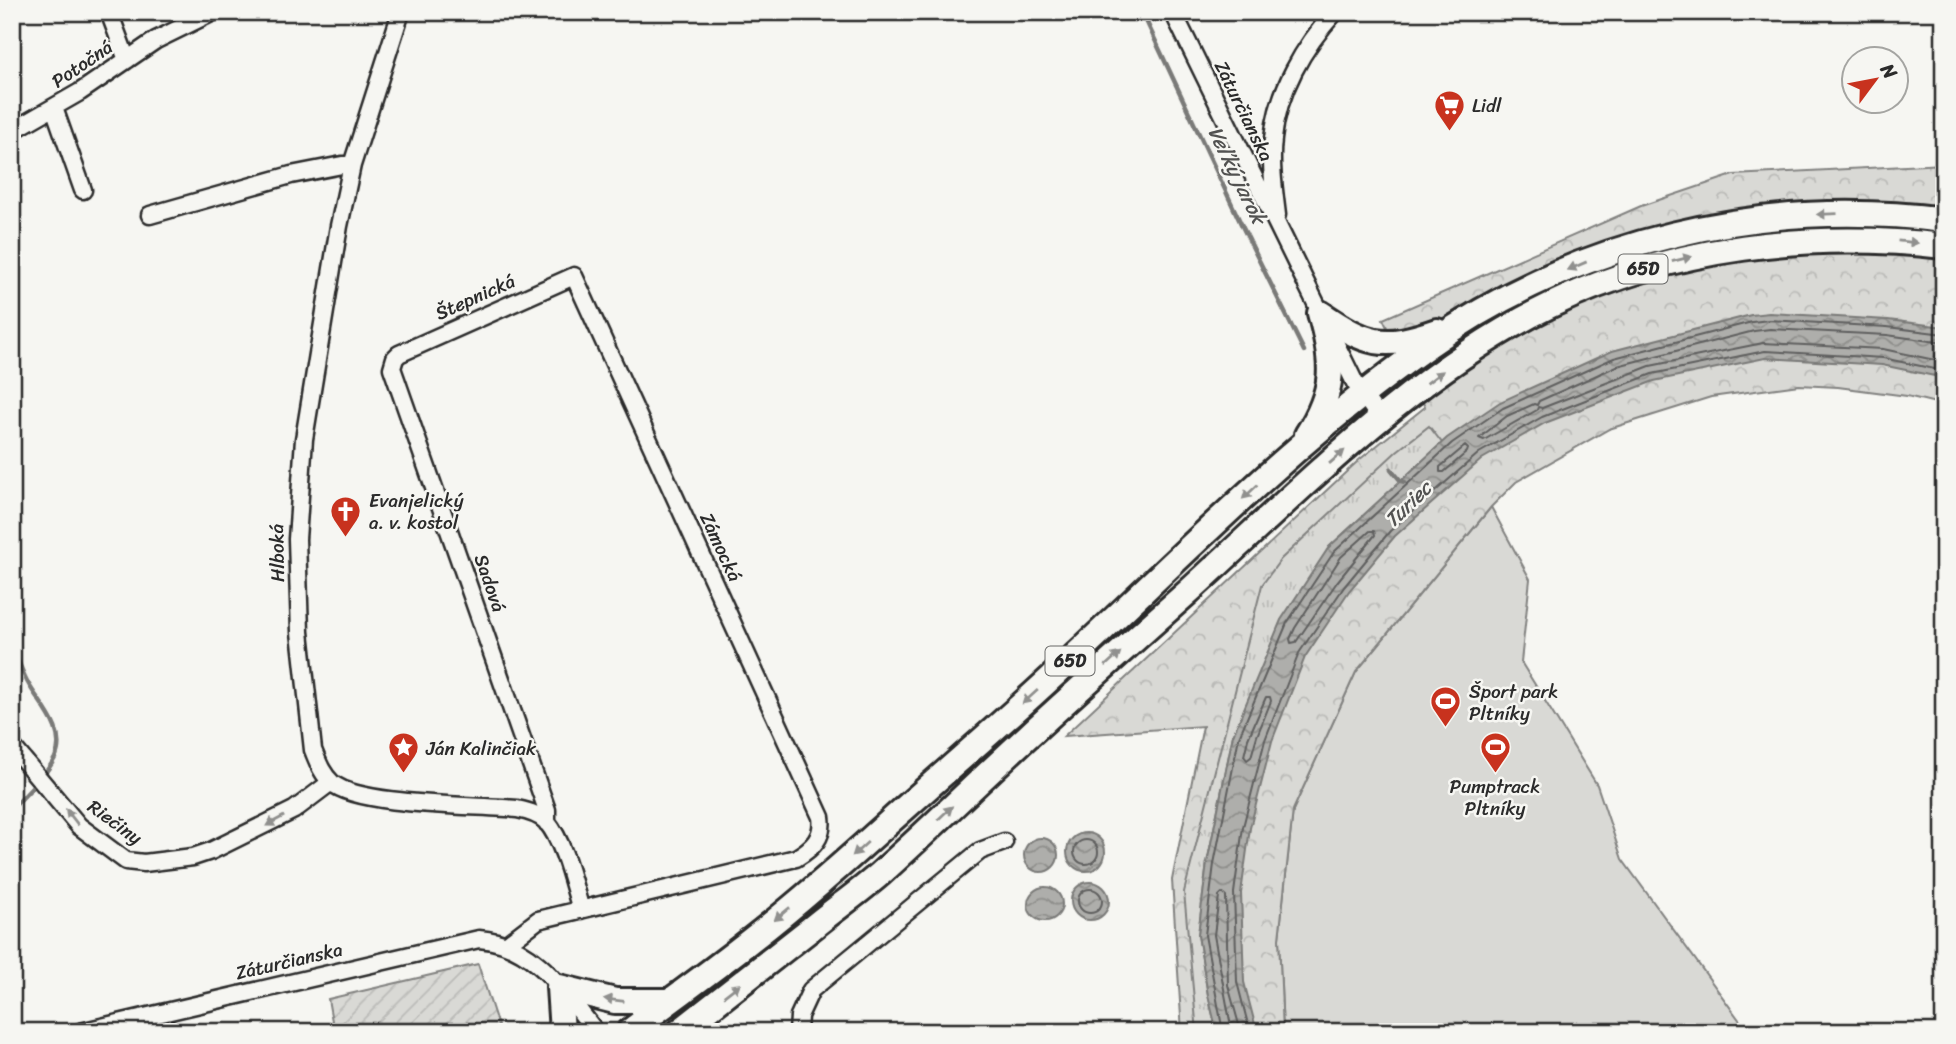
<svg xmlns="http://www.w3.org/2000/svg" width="1956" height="1044" viewBox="0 0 1956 1044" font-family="Sriracha,sans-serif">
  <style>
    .grass { fill: #d9d9d5; stroke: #828280; stroke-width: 2 }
    .forest { fill: url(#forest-crowns); stroke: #828280; stroke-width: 2 }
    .park { fill: url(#park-tufts); stroke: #828280; stroke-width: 2 }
    .garden { fill: url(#garden-furrows); stroke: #828280; stroke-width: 2 }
    .water { fill: url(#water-waves); stroke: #7a7a78; stroke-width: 2 }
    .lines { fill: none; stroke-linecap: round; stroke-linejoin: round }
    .shore { stroke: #5f5f5e; stroke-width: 2 }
    .stream { stroke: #7a7a78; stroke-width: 4.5 }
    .street-casing { stroke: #2b2b2b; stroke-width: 21 }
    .primary-casing { stroke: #2b2b2b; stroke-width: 30 }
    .street { stroke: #f6f6f2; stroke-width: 16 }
    .primary { stroke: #f6f6f2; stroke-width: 24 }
    .oneway { fill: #90908e }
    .labels { text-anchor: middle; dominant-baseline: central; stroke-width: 5; stroke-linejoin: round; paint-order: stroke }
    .shield { fill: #f6f6f2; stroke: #686867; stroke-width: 2 }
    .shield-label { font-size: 18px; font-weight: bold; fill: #2b2b2b }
    .street-label { font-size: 19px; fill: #2b2b2b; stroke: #f6f6f2 }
    .poi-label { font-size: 19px; fill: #2b2b2b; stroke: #f6f6f2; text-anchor: start }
    .water-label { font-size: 21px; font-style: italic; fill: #525251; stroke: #f6f6f2 }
  </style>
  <defs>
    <pattern id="forest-crowns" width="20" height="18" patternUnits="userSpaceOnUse" patternTransform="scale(1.75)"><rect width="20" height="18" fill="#d9d9d5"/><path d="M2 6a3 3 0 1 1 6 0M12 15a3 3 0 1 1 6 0" fill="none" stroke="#babab7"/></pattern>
    <pattern id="park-tufts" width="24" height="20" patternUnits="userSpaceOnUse" patternTransform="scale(1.75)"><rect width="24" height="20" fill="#d9d9d5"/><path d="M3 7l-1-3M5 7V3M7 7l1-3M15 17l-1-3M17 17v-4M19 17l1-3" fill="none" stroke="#babab7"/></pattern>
    <pattern id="garden-furrows" width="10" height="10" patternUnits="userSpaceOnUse" patternTransform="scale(1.75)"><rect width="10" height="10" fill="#d9d9d5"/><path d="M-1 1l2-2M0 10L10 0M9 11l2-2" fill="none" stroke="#babab7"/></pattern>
    <pattern id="water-waves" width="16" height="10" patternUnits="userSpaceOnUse" patternTransform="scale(1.75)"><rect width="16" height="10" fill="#aeaeab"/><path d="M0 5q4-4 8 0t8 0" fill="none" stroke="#8e8e8b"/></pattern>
  </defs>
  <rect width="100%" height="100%" fill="#f6f6f2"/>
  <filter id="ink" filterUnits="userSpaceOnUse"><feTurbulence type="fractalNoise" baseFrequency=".0143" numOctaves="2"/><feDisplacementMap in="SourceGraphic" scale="14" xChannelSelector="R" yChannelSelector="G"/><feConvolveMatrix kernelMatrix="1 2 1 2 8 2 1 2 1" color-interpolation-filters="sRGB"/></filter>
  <g filter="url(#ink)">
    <!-- grass -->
    <path class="grass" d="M1491 507 1530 579 1521 662 1597 785 1622 859 1748 1032H1283L1279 939 1293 810 1356 672Z"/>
    <!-- forest -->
    <path class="forest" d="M1944 164V405L1907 396 1838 387 1799 385 1711 397 1609 429 1516 482 1491 507 1356 672 1293 810 1279 939 1283 1032H1182L1172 880 1203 726 1064 736 1359 460 1425 407 1383 319 1641 206 1733 175Z"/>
    <!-- park -->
    <path class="park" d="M1429 426 1442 443 1329 547 1233 735 1207 863 1198 935 1208 995 1217 1032H1197L1184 892 1262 585 1281 559 1397 451Z"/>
    <!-- garden -->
    <path class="garden" d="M478 964 500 1032H334L328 999Z"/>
    <!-- water -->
    <path class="water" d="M1769 313 1888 320 1944 327V378L1882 365 1765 358 1654 381 1545 423 1482 459 1395 536 1349 591 1305 657 1272 741 1250 828 1241 893 1244 982 1257 1032H1217L1208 995 1198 935 1207 863 1233 735 1281 620 1329 547 1447 438 1500 402 1612 351 1751 315Z
      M1067 852a19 19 0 1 1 38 0a19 19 0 1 1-38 0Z
      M1024 855a17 17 0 1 1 34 0a17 17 0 1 1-34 0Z
      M1071 901a19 19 0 1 1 38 0a19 19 0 1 1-38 0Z
      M1028 904a17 17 0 1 1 34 0a17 17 0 1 1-34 0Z"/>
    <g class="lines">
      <!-- shore -->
      <path class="shore" d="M1944 343 1887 335 1770 329 1754 331 1617 366 1539 401 1537 405 1534 404 1507 416 1479 438 1484 440 1537 410 1538 407 1542 408 1650 366 1763 343 1883 349 1944 362
        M1465 446 1468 449 1467 452 1444 472H1440V467Z
        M1370 531H1374L1375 535 1337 582 1296 642 1291 643 1290 639 1295 628 1341 557Z
        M1266 697H1270L1271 701 1257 736 1251 757 1247 760 1244 756 1248 739Z
        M1074 852a12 12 0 1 1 24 0a12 12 0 1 1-24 0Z
        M1078 901a12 12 0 1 1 24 0a12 12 0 1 1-24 0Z
        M1223 1032 1205 935 1214 864 1239 737 1287 623 1334 552 1452 443 1503 408 1614 358 1752 322 1769 320 1887 327 1944 334
        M1232 1032 1214 935 1219 896 1222 893 1226 896 1228 985 1241 1032
        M1250 1032 1237 982 1234 893 1243 827 1265 740 1299 653 1344 587 1390 531 1479 453 1542 417 1652 374 1765 351 1883 358 1944 371"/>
      <!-- stream -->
      <path class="stream" d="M1142 12 1243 228 1304 351
        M1391 469 1401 481 1405 482
        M12 648C18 659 22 672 28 683 40 705 68 731 55 758 45 777 26 793 12 809"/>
      <defs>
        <path id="street" d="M109 12 127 60
          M401 12 352 165 339 226 304 439 297 539 300 632 313 750C318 762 322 774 332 783 359 806 477 805 517 809 527 811 539 814 547 822 565 844 573 884 581 910
          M1173 12 1355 383 1381 420
          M54 108 83 190
          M12 131 80 92 156 40 213 12
          M150 215 291 175 342 165H352
          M1277 215C1274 190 1270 164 1273 139 1277 92 1304 46 1335 12
          M12 746 79 826 126 861 144 863 193 857 211 851 294 810 331 782
          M508 943 538 920 796 858C813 848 824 837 821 817L574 276 399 354 395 358 392 368 547 810V823
          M80 1032 479 939C535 943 564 992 596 1032
          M798 1032 799 1016 811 990 980 851 1004 842"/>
        <path id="primary" d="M1320 313C1367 345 1383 350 1437 331
          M1307 435C1336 390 1334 362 1320 313
          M562 1032 559 987 615 1001H670
          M629 1032C669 1001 711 972 751 940 808 896 861 847 915 799 961 758 1008 718 1053 676 1175 564 1290 443 1426 347 1575 240 1763 197 1944 220
          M679 1032C723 997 768 962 813 927 835 909 858 893 880 874 930 829 978 782 1027 737 1080 688 1134 640 1188 592 1298 492 1417 369 1551 305 1674 246 1810 231 1944 246"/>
      </defs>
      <!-- street casing -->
      <use href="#street" class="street-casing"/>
      <!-- primary casing -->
      <use href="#primary" class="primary-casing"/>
      <!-- street -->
      <use href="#street" class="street"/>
      <!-- primary -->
      <use href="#primary" class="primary"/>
    </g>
    <!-- one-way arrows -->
    <defs><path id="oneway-solid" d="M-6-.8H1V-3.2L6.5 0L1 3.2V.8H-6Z" transform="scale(1.75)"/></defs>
    <g class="oneway">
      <use href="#oneway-solid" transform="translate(1827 214) rotate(178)"/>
      <use href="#oneway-solid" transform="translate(1908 242) rotate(6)"/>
      <use href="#oneway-solid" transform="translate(1682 259) rotate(-14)"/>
      <use href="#oneway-solid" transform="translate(1577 266) rotate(157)"/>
      <use href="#oneway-solid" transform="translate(1435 377) rotate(-37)"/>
      <use href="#oneway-solid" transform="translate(1337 457) rotate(-41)"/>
      <use href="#oneway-solid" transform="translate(1250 492) rotate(137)"/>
      <use href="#oneway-solid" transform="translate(1113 659) rotate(-42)"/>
      <use href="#oneway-solid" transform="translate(1030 697) rotate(138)"/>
      <use href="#oneway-solid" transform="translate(945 813) rotate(-43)"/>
      <use href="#oneway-solid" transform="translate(72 817) rotate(-128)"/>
      <use href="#oneway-solid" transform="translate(275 821) rotate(151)"/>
      <use href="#oneway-solid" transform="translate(860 849) rotate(138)"/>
      <use href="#oneway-solid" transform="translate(782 914) rotate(140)"/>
      <use href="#oneway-solid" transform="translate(732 990) rotate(-38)"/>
      <use href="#oneway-solid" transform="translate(614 1000) rotate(-173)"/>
    </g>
  </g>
  <!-- icons -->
  <defs>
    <symbol id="supermarket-pin" viewBox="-11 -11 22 30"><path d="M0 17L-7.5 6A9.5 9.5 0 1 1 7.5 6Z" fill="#c8321e" stroke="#f6f6f2"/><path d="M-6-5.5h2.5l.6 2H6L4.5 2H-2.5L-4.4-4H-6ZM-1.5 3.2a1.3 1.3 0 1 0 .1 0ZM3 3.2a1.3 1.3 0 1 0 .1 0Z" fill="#fff"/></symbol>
    <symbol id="church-pin" viewBox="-11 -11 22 30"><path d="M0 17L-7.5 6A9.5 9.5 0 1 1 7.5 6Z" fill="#c8321e" stroke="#f6f6f2"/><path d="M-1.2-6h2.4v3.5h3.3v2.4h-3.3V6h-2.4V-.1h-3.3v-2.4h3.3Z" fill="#fff"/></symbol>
    <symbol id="stadium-pin" viewBox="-11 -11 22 30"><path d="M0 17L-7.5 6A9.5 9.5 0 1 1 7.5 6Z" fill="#c8321e" stroke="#f6f6f2"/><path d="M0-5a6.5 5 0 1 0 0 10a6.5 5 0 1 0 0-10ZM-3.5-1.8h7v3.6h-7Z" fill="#fff"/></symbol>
    <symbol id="sight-pin" viewBox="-11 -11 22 30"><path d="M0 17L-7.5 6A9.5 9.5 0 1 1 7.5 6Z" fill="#c8321e" stroke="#f6f6f2"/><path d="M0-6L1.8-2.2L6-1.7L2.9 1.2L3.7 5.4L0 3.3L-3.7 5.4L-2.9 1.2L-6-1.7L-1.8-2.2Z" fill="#fff"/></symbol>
  </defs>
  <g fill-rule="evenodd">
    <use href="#supermarket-pin" x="1432" y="88" width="35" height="47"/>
    <use href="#church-pin" x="328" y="494" width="35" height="47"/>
    <use href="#stadium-pin" x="1428" y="684" width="35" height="47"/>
    <use href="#stadium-pin" x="1478" y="730" width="35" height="47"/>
    <use href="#sight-pin" x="386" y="730" width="35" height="47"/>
  </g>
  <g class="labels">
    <!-- shield labels -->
    <g class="shield">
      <rect x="1618.5" y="254.5" width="49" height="29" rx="5"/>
      <rect x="1045.5" y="646.5" width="49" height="29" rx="5"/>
    </g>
    <g class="shield-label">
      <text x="1643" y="269">65D</text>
      <text x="1070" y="661">65D</text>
    </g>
    <!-- street labels -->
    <g class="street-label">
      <text transform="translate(82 64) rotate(-34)">Potočná</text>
      <text transform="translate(1244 111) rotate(64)">Záturčianska</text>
      <text transform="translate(475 297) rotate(-24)">Štepnická</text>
      <text transform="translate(721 547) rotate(65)">Zámocká</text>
      <text transform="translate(277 553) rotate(-91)">Hlboká</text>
      <text transform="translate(490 583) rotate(71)">Sadová</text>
      <text transform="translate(115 822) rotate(36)">Riečiny</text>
      <text transform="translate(289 961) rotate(-13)">Záturčianska</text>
    </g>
    <!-- poi labels -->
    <g class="poi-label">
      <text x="1472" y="105">Lidl</text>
      <text x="369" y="500">Evanjelický<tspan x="369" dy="22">a. v. kostol</tspan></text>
      <text x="1469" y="691">Šport park<tspan x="1469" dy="22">Pltníky</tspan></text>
      <text x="426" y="748">Ján Kalinčiak</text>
      <text x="1495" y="786" text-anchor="middle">Pumptrack<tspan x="1495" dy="22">Pltníky</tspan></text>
    </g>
    <!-- water labels -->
    <g class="water-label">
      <text transform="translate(1237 175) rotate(64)">Veľký jarok</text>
      <text transform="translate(1408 504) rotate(-44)">Turiec</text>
    </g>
  </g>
  <!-- margin -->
  <rect width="1956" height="1044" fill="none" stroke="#f6f6f2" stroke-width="42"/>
  <rect x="21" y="21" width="1914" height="1002" fill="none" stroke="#2b2b2b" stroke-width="2.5" filter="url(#ink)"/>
  <!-- north arrow -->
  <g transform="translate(1875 80) rotate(58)"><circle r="33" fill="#f6f6f2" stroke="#a5a5a2" stroke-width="2"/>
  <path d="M0-5L12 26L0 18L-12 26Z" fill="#c8321e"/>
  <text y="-10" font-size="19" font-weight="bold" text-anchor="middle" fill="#2b2b2b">N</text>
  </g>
</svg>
